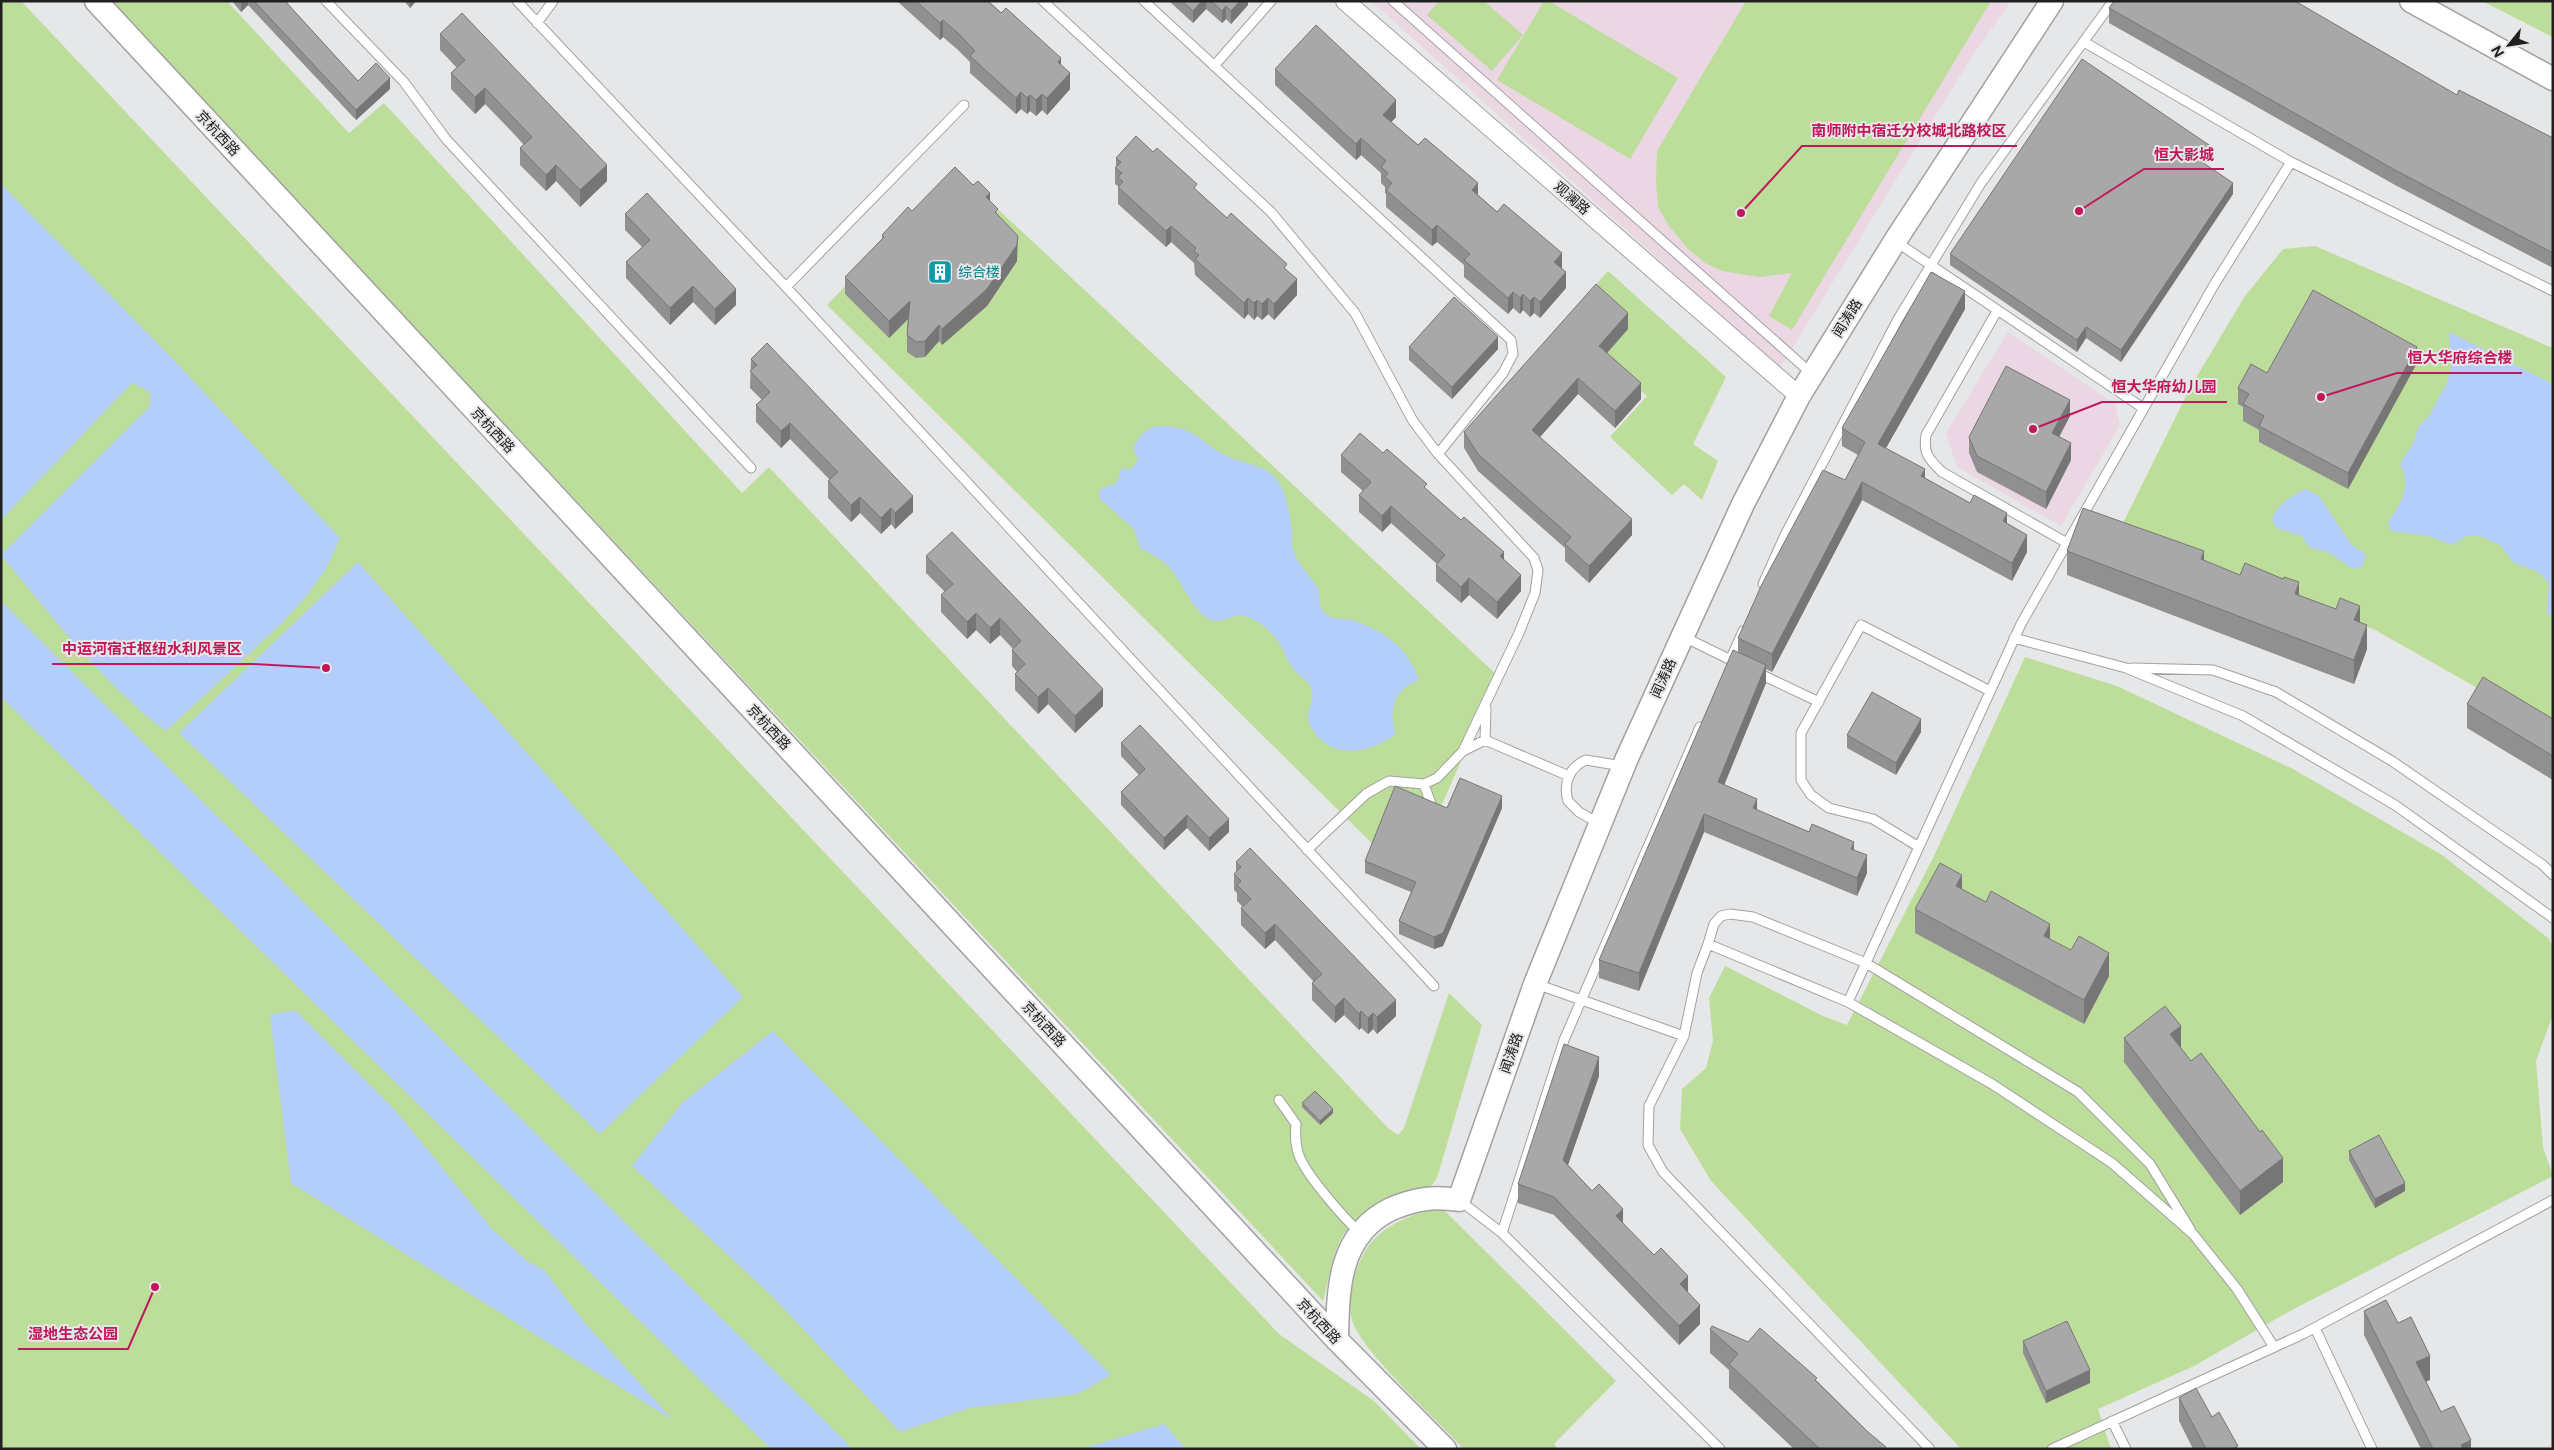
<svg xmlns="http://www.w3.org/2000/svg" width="2554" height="1450" viewBox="0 0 2554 1450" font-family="'Public Sans','Noto Sans SC',sans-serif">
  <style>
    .education { fill: #ebd6e4 }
    .green { fill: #bdde9a }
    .water { fill: #b4cefb }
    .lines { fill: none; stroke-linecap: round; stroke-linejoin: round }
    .service-casing { stroke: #a1a1a3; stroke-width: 11 }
    .minor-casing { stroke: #a1a1a3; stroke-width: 20 }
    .tertiary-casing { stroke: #a1a1a3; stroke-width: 25 }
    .service { stroke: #fff; stroke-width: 9 }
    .minor { stroke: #fff; stroke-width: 18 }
    .tertiary { stroke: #fff; stroke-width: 22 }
    .wall { fill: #919091 }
    .shaded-wall { fill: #767676 }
    .building { fill: #a9a8a9; stroke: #767676 }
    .labels { text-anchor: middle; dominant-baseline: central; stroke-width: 4; stroke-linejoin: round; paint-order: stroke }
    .street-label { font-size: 14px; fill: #202020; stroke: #e6e7e8 }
    .culture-label { font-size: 14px; fill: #0d838f; stroke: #e6e7e8; text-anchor: start }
    .leader { fill: none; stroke: #c2185b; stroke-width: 2 }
    .callout-dot { fill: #c2185b; stroke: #e6e7e8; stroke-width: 2 }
    .callout-label { font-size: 15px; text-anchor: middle; font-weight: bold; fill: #c2185b; stroke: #e6e7e8; stroke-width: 4; stroke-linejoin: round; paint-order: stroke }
  </style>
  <rect width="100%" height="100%" fill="#e6e7e8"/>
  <!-- education -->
  <path class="education" d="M1371 1H2011L1971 58 1780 368Z
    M2008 332 2115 404 2120 425 2061 526 1957 467 1946 433Z"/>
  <!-- green -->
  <path class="green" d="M1 1H21L1279 1334 1374 1401 1421 1449H1Z
    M110 1H227L349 133 384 103 742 493 769 467 1388 1128 1398 1135 1404 1128 1449 993 1482 1025 1437 1178C1429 1191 1418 1193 1405 1198 1338 1221 1339 1235 1323 1301Z
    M1439 1H1484L1523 35 1492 71 1427 15Z
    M1544 1H1549L1678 78 1630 159 1497 80Z
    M1746 1H1991L1792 330 1769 316 1792 273 1760 277 1722 271 1705 263 1688 249 1669 226 1658 207 1656 181 1657 151Z
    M2482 1H2553V37Z
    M956 170 1498 676 1409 880 827 305Z
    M2315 246 2553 348V731L2377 631 2287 591 2119 531 2190 388 2245 296 2283 249Z
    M1608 271 1726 377 1693 444 1718 461 1702 500 1684 484 1672 495 1610 437 1647 396 1563 322Z
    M2025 657 2117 686 2293 769 2442 855 2548 938 2553 947V1014L2536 1061 2543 1147 2553 1176 2288 1312 2194 1366 2098 1409 2111 1449H1961L1711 1181 1680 1129 1682 1089 1706 1068 1713 1041 1709 998 1725 966 1823 1016 1847 1025 1934 856Z
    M1443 1209 1616 1381 1554 1444 1558 1449H1464C1439 1422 1361 1351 1352 1320 1346 1298 1354 1271 1365 1251 1380 1226 1415 1211 1443 1209Z"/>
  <!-- water -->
  <path class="water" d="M1 184 174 360 340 538 326 569 304 599 283 622 166 731C105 686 50 614 1 555L150 406V392L132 383 1 520Z
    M2449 332 2553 384V614L2547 615 2549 583 2538 572 2514 563 2500 545 2480 536H2467L2452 545 2428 536 2391 531 2388 522C2401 504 2412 485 2400 464L2414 442 2418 427 2429 416 2447 383 2451 368Z
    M1156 426C1196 426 1193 437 1223 454 1237 462 1255 463 1269 472 1286 483 1289 511 1292 530 1293 536 1291 543 1293 549 1297 564 1309 574 1317 587 1322 594 1317 604 1324 612 1333 622 1344 617 1355 621 1386 632 1409 649 1419 680 1394 689 1388 711 1396 734 1369 755 1326 761 1309 723 1305 712 1315 700 1312 690 1309 680 1300 677 1294 670 1286 660 1283 645 1273 635 1264 625 1250 614 1236 616 1226 618 1218 625 1207 618 1188 604 1182 579 1166 564 1158 557 1149 553 1140 548L1134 529 1099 498V490C1114 483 1118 487 1121 468L1128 470 1135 465 1138 459 1133 448C1139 436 1144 430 1156 426Z
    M2305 489 2319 496 2351 544 2366 555 2362 567 2353 569 2329 553 2309 547 2302 536 2277 528 2272 520C2276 505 2292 496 2305 489Z
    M358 562 743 997 600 1134 179 733Z
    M1 601 853 1449H771L1 697Z
    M295 1010 396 1111 492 1229 526 1260 544 1270 585 1323 673 1420 291 1183 270 1015Z
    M773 1031 1111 1375 1078 1394 970 1408 900 1432 771 1295 632 1166 682 1103Z
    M1164 1424 1186 1449H1081Z"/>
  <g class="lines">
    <defs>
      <path id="service" d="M326 1 404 82 446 139 751 468
        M517 1 786 287 1434 986
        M1043 1 1271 212 1355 313 1413 421 1438 454 1534 558 1538 570 1535 593 1519 633 1463 751
        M1144 1 1511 340 1513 354 1503 373 1438 454
        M1393 1 1812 374
        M537 23 553 1
        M2084 42 2291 162 2553 291
        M1214 66 1271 1
        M1895 241 2143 408
        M786 287 964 105
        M1997 311 1926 435C1923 454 1929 459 1942 472L2067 543
        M1763 584 1785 535 1898 319 1981 183 2113 1
        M1684 637 1735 662
        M2014 638 2126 668 2243 716 2395 805 2553 918
        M1730 660 1743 631
        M2132 668 2213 670 2276 692 2392 761 2543 865 2553 875
        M1756 672 1819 702
        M1485 740 1569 776
        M1485 740 1486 708
        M1424 784 1432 807
        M1600 824 1579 812 1568 801C1563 784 1569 767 1586 760L1622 766
        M1919 847 1873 819 1829 808 1811 795 1801 780V733L1861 625 1990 691
        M1307 850 1366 794 1378 787 1389 781 1424 784 1437 778 1463 751 1485 740
        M1708 944 1714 924 1721 916 1730 914 1753 917 1866 963 2078 1092 2150 1164 2190 1229
        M1536 984 1684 1036
        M1848 1002 2021 624 2214 285 2291 162
        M1279 1100 1296 1124C1295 1136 1295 1146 1300 1158 1309 1178 1343 1217 1360 1233
        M1459 1200 1502 1233 1720 1449
        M1502 1233 1564 1040 1700 727
        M2315 1328 2372 1449
        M2112 1421 2126 1449
        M1930 1449 1663 1172 1648 1145 1649 1106 1684 1036 1697 973 1708 944 1848 1002 1992 1084 2112 1163 2193 1234 2237 1289 2274 1347
        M2052 1449 2303 1334 2553 1200"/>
      <path id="minor" d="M1345 1 1799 396"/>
      <path id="tertiary" d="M96 1 1337 1340 1445 1449
        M2411 1 2553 79
        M1337 1340C1338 1289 1338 1235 1391 1209 1415 1199 1433 1196 1459 1200L1535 984 1627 758 1743 504 1799 396 1895 241 2052 1"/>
    </defs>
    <!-- service casing -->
    <use href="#service" class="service-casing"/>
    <!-- minor casing -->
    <use href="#minor" class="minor-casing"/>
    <!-- tertiary casing -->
    <use href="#tertiary" class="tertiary-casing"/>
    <!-- service -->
    <use href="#service" class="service"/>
    <!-- minor -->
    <use href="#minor" class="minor"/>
    <!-- tertiary -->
    <use href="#tertiary" class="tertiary"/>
  </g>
  <!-- wall -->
  <path class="wall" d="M232 1H285L358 81 390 89 356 120 248 5 241 12Z
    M404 1H416L410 8Z
    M897 1H988L1061 65 1070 89 1047 115 1042 110 1036 116 1030 111 1027 114 1021 109 1016 114 970 73V62L958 50 943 37 940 40Z
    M1169 1H1248V5L1231 24 1226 19 1222 23 1206 9 1193 23Z
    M2109 8 2457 95 2553 138V268L2395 185 2109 23Z
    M440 34 607 181 580 207 556 181 546 191 520 165V148L524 145 514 134 485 104 475 114 451 89V73L457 68 440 50Z
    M1275 69 1396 117 1391 122 1478 195 1562 268 1566 288 1540 318 1534 313 1530 317 1523 310 1520 314 1513 308 1508 314 1464 277V265L1437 242 1432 246 1386 207V194L1385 193V187L1381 183V173L1361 155 1356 160 1275 85Z
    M2209 157 2204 164 2233 194 2121 362 2086 338 2077 352 1950 265V254Z
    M1116 158 1197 191 1227 218 1287 270 1297 295 1274 320 1268 314 1262 320 1257 316 1254 320 1248 314 1244 319 1195 275 1194 263 1171 242 1166 247 1118 204V186L1115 184V168L1116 166Z
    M990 201 998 215 1017 261 987 306 942 345 939 341 925 357 916 358 907 352V335L908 319 889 338 845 294V277L882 240V235L912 211Z
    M625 214 736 305 715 325 693 302 670 325 626 278V262L642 247 625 230Z
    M1965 309 1886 448 1925 478 2007 524 2027 552 2012 581 1862 500 1772 672 1766 669V683L1724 785 1757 810 1854 850 1867 873 1857 896 1704 832 1639 991 1599 978V960L1738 652V638L1845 480 1858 455 1842 446V428Z
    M1628 329 1607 353 1641 399 1615 428 1578 394 1540 437 1632 535 1589 583 1565 561V548L1478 471 1464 448V432Z
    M1409 347 1498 349 1452 399 1409 360Z
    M751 359 913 512 895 529 891 524 881 534 860 513 851 522 828 498V481L830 480 790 439 781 448 756 422V405L762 400 750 388Z
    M2417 363 2348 489 2259 442V430L2243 421V407L2238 404V388L2267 373Z
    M2070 416 2059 437 2071 460 2046 509 1977 472 1969 453V437Z
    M1383 453 1427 490 1504 560 1521 591 1497 619 1469 595 1461 603 1436 581V565L1437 564 1391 523 1382 532 1359 512V495L1363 491 1341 472V455Z
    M2067 551 2204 561 2240 575 2299 595 2360 622 2367 649 2354 684 2067 575Z
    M926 556 1103 706 1075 733 1048 704 1038 714 1015 690V674L1017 672 1012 666V650L1013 649 1000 635 990 644 976 630 967 639 941 612V595L945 592 926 573Z
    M2467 704 2553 719V780L2467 728Z
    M1921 732 1896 775 1847 748V735Z
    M1121 743 1229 832 1209 851 1187 828 1164 850 1121 805V792L1139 775 1121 756Z
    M1447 808H1502L1443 946 1434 949 1399 934V921L1411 892 1365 873V861Z
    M1236 862 1396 1016 1377 1034 1373 1029 1368 1034 1361 1028 1359 1030 1344 1015 1335 1023 1312 1000V983L1314 982 1275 940 1265 949 1241 925V908L1243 907 1237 901V893L1234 890V874L1236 871Z
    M1962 890 2050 939 2109 976 2084 1024 1915 933V909Z
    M2124 1038 2181 1048 2283 1182 2240 1215 2124 1062Z
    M1599 1076 1568 1165 1688 1293 1700 1324 1679 1345 1554 1215 1518 1203V1184Z
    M1302 1103 1333 1113 1320 1125 1302 1107Z
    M2349 1151 2405 1191 2375 1208 2349 1160Z
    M2364 1311 2398 1323 2430 1380 2426 1381 2441 1412 2471 1449H2421L2364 1335Z
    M1710 1329 1817 1381 1868 1432 1886 1449H1794L1729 1388V1370L1710 1353Z
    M2023 1341 2090 1383 2046 1403 2023 1353Z
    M2179 1398 2212 1417 2238 1449H2193L2179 1421Z"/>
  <!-- shaded-wall -->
  <path class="shaded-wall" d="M241 1H248V5L241 12Z
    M410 1H416L410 8Z
    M1202 1H1206V9L1193 23V11Z
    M1240 1H1248V5L1231 24V11Z
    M1226 6V19L1222 23V11Z
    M943 20V37L940 40V23Z
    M1061 58V74L1058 62Z
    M1070 73V89L1047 115V98Z
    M390 78V89L356 120V110Z
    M485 88V104L475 114V97Z
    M1021 92V109L1016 114V98Z
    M1042 94V110L1036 116V100Z
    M1030 95V111L1027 114V98Z
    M1396 100V117L1383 131V115Z
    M1361 138V155L1356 160V144Z
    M2209 145V157L2199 172V160Z
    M556 165V181L546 191V175Z
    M607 165V181L580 207V190Z
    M1478 183V200L1472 190Z
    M2233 183V194L2121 362V350Z
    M990 193V210L986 197Z
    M1437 225V242L1432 246V230Z
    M1171 226V242L1166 247V231Z
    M1018 236 1017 261 987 306 942 345V329Z
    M1562 253V270L1554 262Z
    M1566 272V288L1540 318V302Z
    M1297 279V295L1274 320V304Z
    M693 286V302L670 325V308Z
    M736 289V305L715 325V309Z
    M1965 291V309L1878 462V444Z
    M1513 292V308L1508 314V298Z
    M1523 294V310L1520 314V298Z
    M1534 297V313L1530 317V301Z
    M1248 298V314L1244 319V303Z
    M1268 298V314L1262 320V304Z
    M1257 300V316L1254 320V303Z
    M910 301V317L889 338V321Z
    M1628 313V329L1599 362V346Z
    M939 325V341L925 357V341Z
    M2086 327V338L2077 352V340Z
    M1498 337V349L1452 399V387Z
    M2417 347V363L2348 489V473Z
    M1578 378V394L1532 446V430Z
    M1641 383V399L1615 428V411Z
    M2070 400V416L2052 450V433Z
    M790 423V439L781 448V431Z
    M2071 443V460L2046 509V492Z
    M1925 469V487L1921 476Z
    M1862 482V500L1772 672V654Z
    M913 496V512L895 529V513Z
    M860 497V513L851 522V505Z
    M1391 506V523L1382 532V516Z
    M891 508V524L881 534V518Z
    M2007 513V531L2003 521Z
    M1632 519V535L1589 583V566Z
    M2027 535V552L2012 581V563Z
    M2204 551V575L2201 559Z
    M1504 552V568L1500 556Z
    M1521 575V591L1497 619V602Z
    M1469 578V595L1461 603V587Z
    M2299 582V606L2295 594Z
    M2360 606V630L2354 620Z
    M976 613V630L967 639V622Z
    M1000 618V635L990 644V628Z
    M2367 625V649L2354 684V660Z
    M1766 665V683L1718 800V782Z
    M1048 688V704L1038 714V697Z
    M1103 689V706L1075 733V716Z
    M1921 719V732L1896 775V763Z
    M1502 796V808L1443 946 1434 949V937Z
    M1757 799V817L1753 808Z
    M1704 814V832L1639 991V973Z
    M1187 815V828L1164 850V838Z
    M1229 819V832L1209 851V838Z
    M1854 842V859L1851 849Z
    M1867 855V873L1857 896V878Z
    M1962 875V899L1956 886Z
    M1275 924V940L1265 949V933Z
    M2050 924V948L2044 936Z
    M2109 953V976L2084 1024V1000Z
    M1344 998V1015L1335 1023V1007Z
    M1396 1000V1016L1377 1034V1017Z
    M1361 1011V1028L1359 1030V1014Z
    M1373 1013V1029L1368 1034V1018Z
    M2181 1026V1050L2170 1034Z
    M1599 1057V1076L1563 1179V1160Z
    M1333 1109V1113L1320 1125V1121Z
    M2283 1158V1182L2240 1215V1191Z
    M2405 1183V1191L2375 1208V1199Z
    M1623 1209V1228L1616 1216Z
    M1688 1276V1295L1680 1284Z
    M1700 1305V1324L1679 1345V1326Z
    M2430 1356V1380L2416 1386V1362Z
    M2090 1370V1383L2046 1403V1391Z
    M2471 1440V1449H2461V1445Z"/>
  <!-- building -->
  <path class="building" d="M254 1H285L358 81 376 63 390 78 356 110Z
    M916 1H988L1001 13 1006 8 1061 58 1058 62 1070 73 1047 98 1042 94 1036 100 1030 95 1027 98 1021 92 1016 98 970 56 975 51 958 33 943 20 940 23Z
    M1182 1H1202L1193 11Z
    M1211 1H1240L1231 11 1226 6 1222 11Z
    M2114 1H2295L2457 95 2459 90 2553 138V253L2395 170 2109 8Z
    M462 13 607 165 580 190 556 165 546 175 520 148 532 137 485 88 475 97 451 73 465 60 440 34Z
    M1316 25 1396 100 1383 115 1418 145 1425 138 1478 183 1472 190 1497 212 1504 204 1562 253 1554 262 1566 272 1540 302 1534 297 1530 301 1523 294 1520 298 1513 292 1508 298 1464 260 1470 254 1437 225 1432 230 1386 190 1392 183 1385 177 1388 173 1381 167 1386 161 1361 138 1356 144 1275 69Z
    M2082 59 2209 145 2199 160 2233 183 2121 350 2086 327 2077 340 1950 254Z
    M1136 136 1153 152 1157 148 1197 184 1194 188 1227 218 1231 213 1287 264 1284 268 1297 279 1274 304 1268 298 1262 304 1257 300 1254 303 1248 298 1244 303 1195 259 1199 255 1194 251 1196 248 1171 226 1166 231 1118 187 1123 182 1118 177 1122 173 1115 168 1121 162 1116 158Z
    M955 167 973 185 978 181 990 193 986 197 998 209 995 212 1018 236 1017 245 987 289 942 329 939 325 925 341 916 342 907 335 910 301 889 321 845 277 884 237 882 235 908 207 912 211Z
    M647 193 736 289 715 309 693 286 670 308 626 262 650 240 625 214Z
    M1931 272 1965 291 1878 444 1925 469 1921 476 1970 503 1974 495 2007 513 2003 521 2027 535 2012 563 1862 482 1772 654 1738 638 1762 584 1823 470 1845 480 1865 442 1842 428Z
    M1596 284 1628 313 1599 346 1641 383 1615 411 1578 378 1532 430 1632 519 1589 566 1565 544 1571 537 1478 454 1464 432Z
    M2313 290 2417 347 2348 473 2259 426 2264 416 2243 404 2249 394 2238 388 2251 364 2267 373Z
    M1454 297 1498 337 1452 387 1409 347Z
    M767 343 913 496 895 513 891 508 881 518 860 497 851 505 828 481 838 472 790 423 781 431 756 405 770 392 750 371 757 365 751 359Z
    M2006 366 2070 400 2052 433 2071 443 2046 492 1977 456 1969 437Z
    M1360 433 1383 453 1387 449 1427 484 1424 487 1461 520 1464 517 1504 552 1500 556 1521 575 1497 602 1469 578 1461 587 1436 565 1445 555 1391 506 1382 516 1359 495 1371 482 1341 455Z
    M2083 508 2204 551 2201 559 2240 575 2245 563 2283 579 2284 577 2299 582 2295 594 2336 609 2340 598 2360 606 2354 620 2367 625 2354 660 2067 551Z
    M952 532 1103 689 1075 716 1048 688 1038 697 1015 674 1025 664 1012 650 1021 641 1000 618 990 628 976 613 967 622 941 595 953 584 926 556Z
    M1733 650 1766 665 1718 782 1757 799 1753 808 1809 832 1812 824 1854 842 1851 849 1867 855 1857 878 1704 814 1639 973 1599 960Z
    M2483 677 2553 719V756L2467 704Z
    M1872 692 1921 719 1896 763 1847 735Z
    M1140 725 1229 819 1209 838 1187 815 1164 838 1121 792 1145 769 1121 743Z
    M1460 778 1502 796 1443 933 1434 937 1399 921 1416 882 1365 861 1395 786 1447 808Z
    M1250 848 1396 1000 1377 1017 1373 1013 1368 1018 1361 1011 1359 1014 1344 998 1335 1007 1312 983 1322 974 1275 924 1265 933 1241 908 1251 899 1237 885 1241 881 1234 874 1241 867 1236 862Z
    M1940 863 1962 875 1956 886 1986 902 1991 891 2050 924 2044 936 2071 950 2079 936 2109 953 2084 1000 1915 909Z
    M2165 1006 2181 1026 2170 1034 2191 1061 2201 1053 2260 1132 2262 1130 2283 1158 2240 1191 2124 1038Z
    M1564 1044 1599 1057 1563 1160 1592 1191 1599 1184 1623 1209 1616 1216 1654 1255 1661 1248 1688 1276 1680 1284 1700 1305 1679 1326 1554 1197 1518 1184Z
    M1315 1091 1333 1109 1320 1121 1302 1103Z
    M2379 1135 2405 1183 2375 1199 2349 1151Z
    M2386 1300 2398 1323 2411 1317 2430 1356 2416 1362 2441 1412 2454 1406 2471 1440 2461 1445 2463 1449H2433L2364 1311Z
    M2067 1321 2090 1370 2046 1391 2023 1341Z
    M1712 1326 1748 1342 1760 1328 1817 1378 1815 1380 1868 1432 1886 1447 1884 1449H1820L1729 1364 1738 1354 1710 1329Z
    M2196 1388 2212 1417 2219 1412 2238 1446 2233 1449H2206L2179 1398Z"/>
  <!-- icons -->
  <defs>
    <symbol id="building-square" viewBox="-11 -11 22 22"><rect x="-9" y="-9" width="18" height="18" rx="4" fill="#0f9aa8" stroke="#e6e7e8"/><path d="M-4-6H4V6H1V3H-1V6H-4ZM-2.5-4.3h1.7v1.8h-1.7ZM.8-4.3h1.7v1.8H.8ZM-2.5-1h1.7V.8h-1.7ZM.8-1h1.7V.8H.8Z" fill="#fff"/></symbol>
  </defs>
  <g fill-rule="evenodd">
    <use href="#building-square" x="926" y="258" width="28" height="28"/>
  </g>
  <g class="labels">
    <!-- street labels -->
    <g class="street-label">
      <text transform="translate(218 133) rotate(47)">京杭西路</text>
      <text transform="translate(1572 198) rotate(41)">观澜路</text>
      <text transform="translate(1847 318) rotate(-58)">闻涛路</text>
      <text transform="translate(493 430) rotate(47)">京杭西路</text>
      <text transform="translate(1663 678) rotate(-66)">闻涛路</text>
      <text transform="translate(769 727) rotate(47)">京杭西路</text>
      <text transform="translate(1044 1024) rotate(47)">京杭西路</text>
      <text transform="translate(1511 1053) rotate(-71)">闻涛路</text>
      <text transform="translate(1319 1321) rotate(47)">京杭西路</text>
    </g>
    <!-- culture labels -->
    <g class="culture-label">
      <text x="958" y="272">综合楼</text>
    </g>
  </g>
  <!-- callouts -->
  <path class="leader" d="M1741 213L1802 146H2017M2079 211L2144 169H2224M2321 397L2397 373H2522M2033 429L2102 402H2227M326 668L252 664H52M155 1287L128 1349H18"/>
  <g class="callout-dot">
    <circle cx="1741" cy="213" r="5"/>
    <circle cx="2079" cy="211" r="5"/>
    <circle cx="2321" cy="397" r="5"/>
    <circle cx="2033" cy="429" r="5"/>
    <circle cx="326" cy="668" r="5"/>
    <circle cx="155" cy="1287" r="5"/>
  </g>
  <g class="callout-label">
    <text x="1909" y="136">南师附中宿迁分校城北路校区</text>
    <text x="2184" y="160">恒大影城</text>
    <text x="2460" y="363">恒大华府综合楼</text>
    <text x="2164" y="392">恒大华府幼儿园</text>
    <text x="152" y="654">中运河宿迁枢纽水利风景区</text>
    <text x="73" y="1339">湿地生态公园</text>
  </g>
  <!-- border -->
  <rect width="2554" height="1450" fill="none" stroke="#202020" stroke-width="5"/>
  <!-- north arrow -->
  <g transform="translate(2509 45) rotate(240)" stroke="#e6e7e8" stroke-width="4" paint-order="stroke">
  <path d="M0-4L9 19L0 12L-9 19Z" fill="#202020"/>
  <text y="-8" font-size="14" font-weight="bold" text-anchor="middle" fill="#202020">N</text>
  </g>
</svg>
